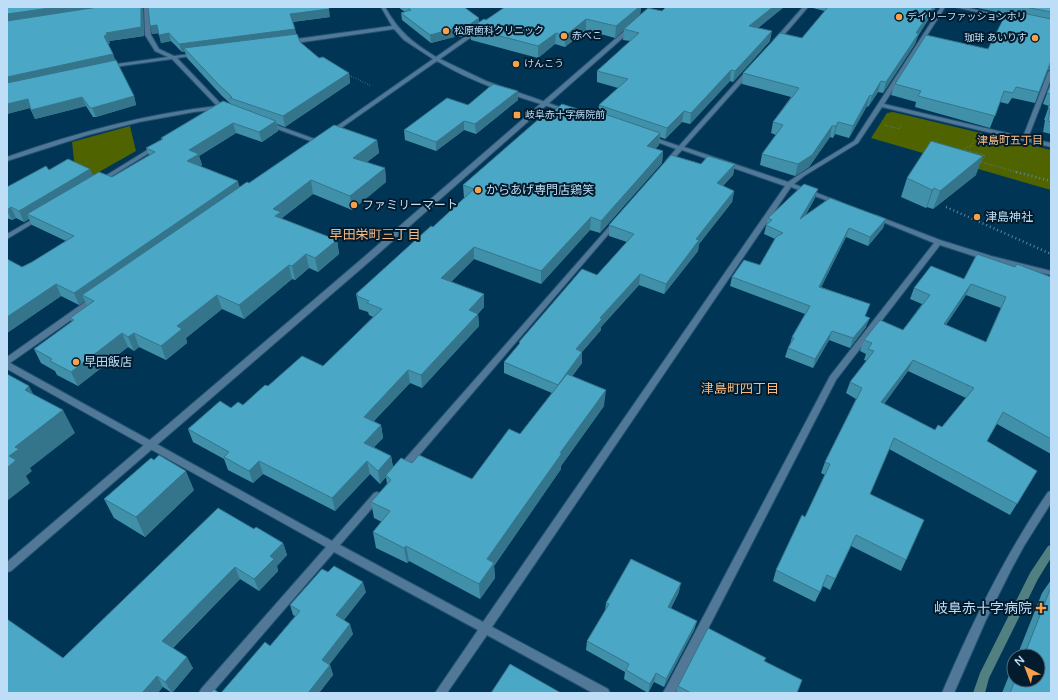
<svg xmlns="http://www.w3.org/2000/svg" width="1058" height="700" viewBox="0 0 1058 700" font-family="'Varela Round','Noto Sans JP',sans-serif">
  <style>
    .green { fill: #4f6401 }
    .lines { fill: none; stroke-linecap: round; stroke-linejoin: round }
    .stream { fill: #528081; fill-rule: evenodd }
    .minor-casing { stroke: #225373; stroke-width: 2 }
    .tertiary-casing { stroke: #225373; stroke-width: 2 }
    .path-far1 { stroke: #5d87a5; stroke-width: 1.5; stroke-dasharray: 0.5 2; stroke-linecap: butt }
    .path { stroke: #5d87a5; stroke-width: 2.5; stroke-dasharray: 1 3; stroke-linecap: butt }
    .minor { fill: #517896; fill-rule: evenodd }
    .tertiary { fill: #517896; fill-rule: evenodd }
    .wall { fill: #4090aa; fill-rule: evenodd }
    .shaded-wall { fill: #34758b }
    .building { fill: #4ba7c6; stroke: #34758b; fill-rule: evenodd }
    .poi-dot { fill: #f8a14a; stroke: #021c2e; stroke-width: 1.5 }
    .labels { text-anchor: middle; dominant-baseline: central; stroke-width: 4; stroke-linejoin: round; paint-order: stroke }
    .far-poi-label { font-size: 10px; fill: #bedef7; stroke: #021c2e; text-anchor: start }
    .far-neighbourhood-label { font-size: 11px; fill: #f6b983; stroke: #021c2e }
    .poi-label { font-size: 12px; fill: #bedef7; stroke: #021c2e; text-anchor: start }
    .neighbourhood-label { font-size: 13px; fill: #f6b983; stroke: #021c2e }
    .near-poi-label { font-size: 14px; fill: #bedef7; stroke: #021c2e; text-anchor: end }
  </style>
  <rect width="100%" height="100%" fill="#003556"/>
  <!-- green -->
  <path class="green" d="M893 112 1051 150V190L871 138 887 113Z
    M130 126 136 151 92 176 75 169 72 142Z"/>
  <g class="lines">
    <!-- stream -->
    <path class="stream" d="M1051 545V558L1038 579 989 678 985 693H973L980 673 1030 573 1048 546Z"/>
    <defs>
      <path id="minor" d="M144 7H148L151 35 159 49 174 56 198 53V55L177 58 223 106 228 109V111H224L220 109 194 112 139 122 88 135 7 161V157C75 133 145 114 217 106L172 59 107 68V66L109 65 168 57 155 51 145 35Z
        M381 7H385C399 32 412 42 436 57L476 29H480V31L440 59 486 81 571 111 566 112C522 98 476 85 437 61L334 133H330V131L433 59 404 40 394 29 289 44 286 42 289 40 392 26Z
        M803 7H808L778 42H774V40Z
        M941 7H945L884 104 1023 137 1048 72 1051 70V79L1028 138 1051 143V147L882 107 858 143 804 176 794 184 840 202V204H836L791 187 492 627 608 689 610 693H593L487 635 447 693H435L478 630 334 552 212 693H199L201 689 326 547 7 369V357L92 297H98L99 299 98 301 10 363 332 541 374 493 377 492 380 493 382 496 380 499 340 545 483 622 785 186 682 150 669 164H665V162L676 149 649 139V137H653L679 146 748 69H752V71L684 147 788 182 800 174 854 141Z
        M955 7H964L1018 19 1015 21Z
        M268 122 320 141 321 142 318 144 316 143 266 125V123Z
        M157 144 159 145V147L102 182H98L97 181Z
        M40 215 42 216V218L7 239V234Z
        M875 215 940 240 991 256 1051 271V275L986 260 940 245 836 380 675 693H663L830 376 934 243 873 218V216Z
        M616 220 619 222 618 223 404 473 401 474 398 473 396 470 398 467 614 221Z
        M1051 491V503L1024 546 1011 570 986 620 954 693H942C972 623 1005 555 1048 492Z"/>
      <path id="tertiary" d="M629 27 634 28 370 261 11 571 7 572V562L364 257Z"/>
    </defs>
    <!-- minor casing -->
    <use href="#minor" class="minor-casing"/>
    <!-- tertiary casing -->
    <use href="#tertiary" class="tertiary-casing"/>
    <!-- path-far1 -->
    <path class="path-far1" d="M347 74 371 86
      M885 125 899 129 902 125
      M974 141 970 147H966L964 150 985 155 981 162 1020 173"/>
    <!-- path -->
    <path class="path" d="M1016 172 1051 181
      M946 207 1051 254"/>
    <!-- minor -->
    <use href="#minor" class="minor"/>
    <!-- tertiary -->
    <use href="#tertiary" class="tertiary"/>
  </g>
  <!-- wall -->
  <path class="wall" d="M7 7H143L144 36 109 41 110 43 108 44 113 54 115 60 134 96 136 105 96 117H93L86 106 35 119 30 108 7 114Z
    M148 7 330 17 293 22 296 34 300 42 319 58 349 73 350 83 285 127 277 124 278 131 262 142 236 133 199 156 202 165 200 166 240 187 249 183 377 140 379 153 367 162 385 168 386 182 352 210 313 194 282 218V219L337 240 339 254 318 272 309 268 295 280 292 279 244 319 222 309 186 338 187 343 166 360 139 347 134 351 128 347 78 386 57 375 55 371 41 363 34 349 72 322 70 318 87 306 85 301 79 305 61 296 7 333V259L22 267 32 262 66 241 32 225 29 219 24 222 16 218 12 220 7 218V187L49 170 112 177 149 155 146 148 162 139 161 138 232 105 222 96 187 58 185 52H182L171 41 161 43 159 33 152 34Z
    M398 7H464L479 22 486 20 505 7H641L640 15 662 11 784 7 758 28 770 41 733 82 730 81 690 124 682 122 665 139 660 137 659 145 655 149 663 151 662 163 600 233 590 230 541 284 474 259 451 282 484 307 478 314 479 326 422 388 410 383 374 421 381 425 383 438 374 447 391 456 393 467 412 463 472 479 520 434 552 393 504 373V362L519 345V342L597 275 627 242 609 236V225L701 164H735L733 175 723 186 734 191 732 202 699 244 698 251 664 294 639 285 601 327V330L582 352V363L572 376 604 406 561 466V469L494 566 495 578 480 599 409 561 407 563 376 548 373 532 382 522 374 518 371 502 387 484 386 477 380 484 370 474 335 511 263 474 253 483 228 470 224 459 193 442 188 429 231 408 243 405 268 386 323 366 373 317 369 315 368 312 359 309 356 294 433 227 465 197H464L463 185 590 113 598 112 599 105 618 88 597 82V71L630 41 623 40 624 30 615 38 586 30 565 47 555 44 538 58 471 40 470 32 462 37 458 36 431 43 402 20 401 13 405 12Z
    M809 7H936L918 36 915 44 883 93 878 92 868 107 867 106 849 138 835 134 833 138 830 137 809 167 795 176 760 165 762 154 776 135 771 133 773 122 791 97 742 84 743 73 802 38 825 11Z
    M973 7H1051V69L1047 71 1035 103 1012 98 1008 104 1000 102 990 128 915 107 916 102 891 95 895 84 988 49 1006 14Z
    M1051 83V134L1043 132 1045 120H1044L1049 106 1043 104Z
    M518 100 476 134 464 130 436 151 405 140 404 130 468 105Z
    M976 175 933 209 927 207 926 208 901 197 907 178Z
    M815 198 805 216 886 219 883 228 868 246 846 237 821 287 870 304 865 316 866 327 850 348 829 340 813 368 785 357 788 348 790 344 792 337 805 314 730 286 732 277 760 265 775 239 764 234 768 218Z
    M1015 267 1051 277V454L997 424 987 441 1037 471 1010 515 889 449 870 494 906 560 901 571 851 546 830 590 823 586 815 602 773 581 776 570 805 517 825 475 821 473 825 462 856 399 846 393 850 382 867 361 864 360 866 354 860 351 864 340 903 330 922 304 910 299 914 288 964 279ZM966 295 1001 308 986 342 946 325ZM908 371 966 398 942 427 935 430 884 404Z
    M194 490 145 537 114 518 104 499Z
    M254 529 283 543 287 555 277 566 278 571 259 591 240 579 173 648 193 668 172 693 163 687 63 658Z
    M1051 580V693H1002L1014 663V680H1038V656H1017L1042 593Z
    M366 592 344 620 353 634 329 665H330L333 675 319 693H221L270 646 295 616 293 615 290 605Z
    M679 592 671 608 697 621 694 630 664 687 654 682 648 693 624 679 625 672 586 650 587 641 605 611 606 603Z
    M765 661 797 693H676L678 686Z"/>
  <!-- shaded-wall -->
  <path class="shaded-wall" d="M57 7H116L7 22V14Z
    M141 7H143L144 36 109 41 110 43 107 44 104 36 106 33Z
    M639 7H641L640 16 624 29V30L615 38 616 26Z
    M773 7H784L747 36 749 26Z
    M933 7H936L918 36 915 44 883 93 886 82 916 33Z
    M329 9 330 17 291 22 290 14Z
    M479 18V26L470 28V32L462 37V30Z
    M586 19V30L565 47V36Z
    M157 25 159 33 152 34 150 26Z
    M457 28 458 36 431 43 430 35Z
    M295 29 297 37 184 48 185 52H182L179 44Z
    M772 31 770 41 733 82 735 71Z
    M169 33 171 41 161 43 159 35Z
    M556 33 555 44 538 58V46Z
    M113 54 116 62 7 87V77Z
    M1051 61V69L1047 71Z
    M731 70 730 81 690 124 691 113Z
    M349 73 350 83 285 127 283 116Z
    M881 81 878 92 868 107 872 96Z
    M518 91V100L476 134 475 124Z
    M870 95 867 106 849 138 853 126Z
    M134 96 136 105 96 117 92 108Z
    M82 97 86 106 35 119 31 110Z
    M28 99 32 107 7 114V104Z
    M684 111 682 122 665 139 667 128Z
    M276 121 278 131 262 142 259 132Z
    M464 121V130L436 151V142Z
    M838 122 835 134 833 138 836 126Z
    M233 123 236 133 199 156 202 165 190 172 187 161 189 150Z
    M832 126 830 137 809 167 795 176 798 164Z
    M660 133 659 145 645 158 647 146Z
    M377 140 379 153 355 171 353 158Z
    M663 151 662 163 600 233 601 221Z
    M983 156 976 175 933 209 940 191Z
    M735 164 733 175 715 193 717 183Z
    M385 168 386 182 352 210 350 196Z
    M90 169 95 179 27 214 29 219 24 222 19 211Z
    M311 180 313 194 282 218 284 226 279 230 273 209Z
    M238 181 241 192 82 295 85 301 79 305 74 293Z
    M934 188 927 207 926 208 932 190Z
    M818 189 815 198 798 228 800 219Z
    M734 191 732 202 699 244 698 251 664 294 666 284 696 239Z
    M11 207 16 218 12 220 7 211V210Z
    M591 217 590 230 541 284V271Z
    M886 219 883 228 868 246 870 237Z
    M849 228 846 237 817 296 819 287Z
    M337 240 339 254 318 272 315 258Z
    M474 247V259L442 290 441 278Z
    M306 254 309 268 295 280 292 266Z
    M289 265 292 279 244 319 239 305Z
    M640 274 639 285 601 327V330L575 360 576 349 600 318Z
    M56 284 61 296 7 333V317Z
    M971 284 966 295 939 335 944 324Z
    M484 294V307L470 322 469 310Z
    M217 295 222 309 186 338 187 343 166 360 161 346 177 326Z
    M478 314 479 326 422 388 421 375Z
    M870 318 866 327 850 348 853 338Z
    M832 331 829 340 813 368 815 359Z
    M122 333 128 347 78 386 71 372Z
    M134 333 139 347 134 351 128 337Z
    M582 352V363L558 396V385Z
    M913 360 908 371 877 414 881 402Z
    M408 370 410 383 366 429 364 417Z
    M29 386 41 409 25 390Z
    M606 390 604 406 561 466V469L494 566 495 578 480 599 479 584 487 559 560 453Z
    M63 410 75 433 30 468 32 471 26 476 30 483 7 501V468L9 456 15 447Z
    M381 425 383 438 366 455 364 443Z
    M391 456 393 469 386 475V477L380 484 378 471Z
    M259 461 263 474 253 483 249 471Z
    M367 461 370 474 335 511 332 498Z
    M186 471 194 490 145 537 136 517Z
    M856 535 851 546 830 590 835 579Z
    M283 543 287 555 277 566 278 571 259 591 254 579 270 556Z
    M406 546 409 561 407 563 404 548Z
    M235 567 240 579 168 652 162 641Z
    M363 582 366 592 339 626 336 615Z
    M681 583 679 592 667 616 668 607Z
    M697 621 694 630 664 687 666 679Z
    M350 624 353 634 325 670 322 660Z
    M187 657 193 668 172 693 165 682Z
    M330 665 333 675 319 693H308Z
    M656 673 654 682 648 693 650 684Z
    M157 676 163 687 158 693H142Z"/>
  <!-- building -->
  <path class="building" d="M7 7H57L7 14Z
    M98 7H141V27L106 33 107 35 104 36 113 54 7 77V21Z
    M148 7H329V9L290 14 295 29 179 44 169 33 159 35 157 25 150 26Z
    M407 7H464L479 18 462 30 457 28 430 35 401 13 411 10Z
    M505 7H639L616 26 586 19 565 36 556 33 538 46 470 28 484 19 486 20Z
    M666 7H773L749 26 772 31 735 71 731 70 691 113 684 111 667 128 599 105 628 79 597 71 639 33 624 29 648 8 662 11Z
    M828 7H933L916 33H919L886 82 881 81 872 96 870 95 853 126 838 122 836 126H832L812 155 798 164 762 154 783 125 773 122 799 88 743 73 780 33 802 38Z
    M1025 7H1051V12Z
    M1008 10 1051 19V61L1039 92 1016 87 1013 93 1004 91 995 116 918 96 921 91 895 84 926 35 988 49Z
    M297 34 300 42 319 58 323 57 349 73 283 116 230 98 232 97 220 86 184 48Z
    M116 60 134 96 92 108H90L82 97 31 110 28 99 7 104V83Z
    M493 84 518 91 475 124 464 121 436 142 404 130 447 98 468 105Z
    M1051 84V94L1047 93Z
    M223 101 276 121 259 132 233 123 189 150 199 154 187 161 238 181 74 293 56 284 7 317V259L22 267 32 262 74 236 27 214 99 172 112 177 155 152 146 148 163 139 161 138Z
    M1051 102V122L1048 121 1050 109 1048 108Z
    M562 104 590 113 593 110 660 133 647 146 663 151 601 221 591 217 541 271 474 247 441 278 484 294 469 310 478 314 421 375 408 370 364 417 381 425 364 443 391 456 378 471 367 461 332 498 259 461 249 471 224 457 229 452 188 429 220 401 231 408 238 402 243 405 265 385 268 386 302 356 323 366 382 309 367 303 369 301 357 296 358 295 356 294 431 226 433 227 474 189 463 185 548 111 555 110Z
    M334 125 377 140 353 158 385 168 350 196 311 180 273 209 281 212 275 216 337 240 315 258 306 254 292 266 289 265 239 305 217 295 177 326 182 329 161 346 134 333 128 337 122 333 71 372 50 361 52 359 34 349 74 320 70 318 94 301 82 295 247 182 249 183Z
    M931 141 983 156 940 191 934 188 932 190 907 178Z
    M671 155 701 164 708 156 735 164 717 183 734 191 696 239 699 240 666 284 640 274 600 318 602 319 576 349 582 352 558 385 504 362 520 343 519 342 582 269 597 275 634 234 609 225Z
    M68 159 90 169 19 211 11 207 7 210V187L46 166 49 170Z
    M804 184 818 189 800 219 830 198 886 219 870 237 849 228 819 287 870 304 865 316 870 318 853 338 832 331 815 359 788 348 794 338 792 337 810 306 732 277 744 260 760 265 776 237 783 233 766 225 772 220 768 218Z
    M977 254 1015 267 1017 264 1051 277V439L1003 412 987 441 1037 471 1017 504 894 438 870 494 924 520 906 560 856 535 835 579 827 575 820 592 776 570 802 515 805 517 830 464 825 462 862 388 850 382 874 351 868 349 872 343 864 340 880 320 903 330 930 295 914 288 931 266 964 279ZM971 284 1006 297 986 342 944 324ZM913 360 974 388 942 427 938 425 935 430 881 402Z
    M7 374 29 386 25 390 63 410 15 447 19 449 9 456 16 460 7 468Z
    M567 374 606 390 560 453H562L487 559 494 563 479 584 406 546 404 548 373 532 390 511 371 502 391 480 386 475 401 458 412 463 419 455 472 479 509 429 520 434Z
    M159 455 186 471 136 517 104 499 151 458 154 460Z
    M218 508 254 529 256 527 283 543 270 556 274 559 254 579 235 567 162 641 187 657 165 682 157 676 142 693H7V619L63 658Z
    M631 559 681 583 668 607 697 621 666 679 656 673 650 684 626 670 629 664 587 641 609 604 606 603Z
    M334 566 363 582 336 615 350 624 322 660 330 665 308 693H221L265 642 270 646 300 611 290 605 322 569 328 572Z
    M1051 587V693H1010L1015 680H1038V656H1024Z
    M708 628 766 658 764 661 802 680 797 693H691L678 686Z
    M510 664 561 693H491Z
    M214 689 219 693H210Z"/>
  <!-- markers -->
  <g class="poi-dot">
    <circle cx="899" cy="17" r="4"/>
    <circle cx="446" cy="31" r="4"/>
    <circle cx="564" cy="36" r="4"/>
    <circle cx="1035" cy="38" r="4"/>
    <circle cx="516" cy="64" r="4"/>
    <rect x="513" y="111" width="8" height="8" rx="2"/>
    <circle cx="478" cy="190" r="4"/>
    <circle cx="354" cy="205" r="4"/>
    <circle cx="977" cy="217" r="4"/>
    <circle cx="76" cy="362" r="4"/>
    <path d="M1039 602h4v4h4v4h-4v4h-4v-4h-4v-4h4z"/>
  </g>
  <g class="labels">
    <!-- far-poi labels -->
    <g class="far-poi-label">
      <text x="907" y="17">デイリーファッションホリ</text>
      <text x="454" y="31">松原歯科クリニック</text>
      <text x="572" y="36">赤べこ</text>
      <text x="1027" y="38" text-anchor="end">珈琲 あいりす</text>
      <text x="524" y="64">けんこう</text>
      <text x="525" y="115">岐阜赤十字病院前</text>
    </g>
    <!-- far-neighbourhood labels -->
    <g class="far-neighbourhood-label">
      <text x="1010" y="140">津島町五丁目</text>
    </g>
    <!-- poi labels -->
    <g class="poi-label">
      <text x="486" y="190">からあげ専門店鶏笑</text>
      <text x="362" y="205">ファミリーマート</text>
      <text x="985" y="217">津島神社</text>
      <text x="84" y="362">早田飯店</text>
    </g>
    <!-- neighbourhood labels -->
    <g class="neighbourhood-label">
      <text x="375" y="235">早田栄町三丁目</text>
      <text x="740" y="389">津島町四丁目</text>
    </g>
    <!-- near-poi labels -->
    <g class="near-poi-label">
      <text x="1032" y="608">岐阜赤十字病院</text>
    </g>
  </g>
  <!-- border -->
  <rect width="1058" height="700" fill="none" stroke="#bedef7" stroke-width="16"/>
  <!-- north arrow -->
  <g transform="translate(1026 668) rotate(318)"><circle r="19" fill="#021c2e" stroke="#4d6a7e"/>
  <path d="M0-3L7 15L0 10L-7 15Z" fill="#f8a14a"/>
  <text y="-6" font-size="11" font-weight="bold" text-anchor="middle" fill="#bedef7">N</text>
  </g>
</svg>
